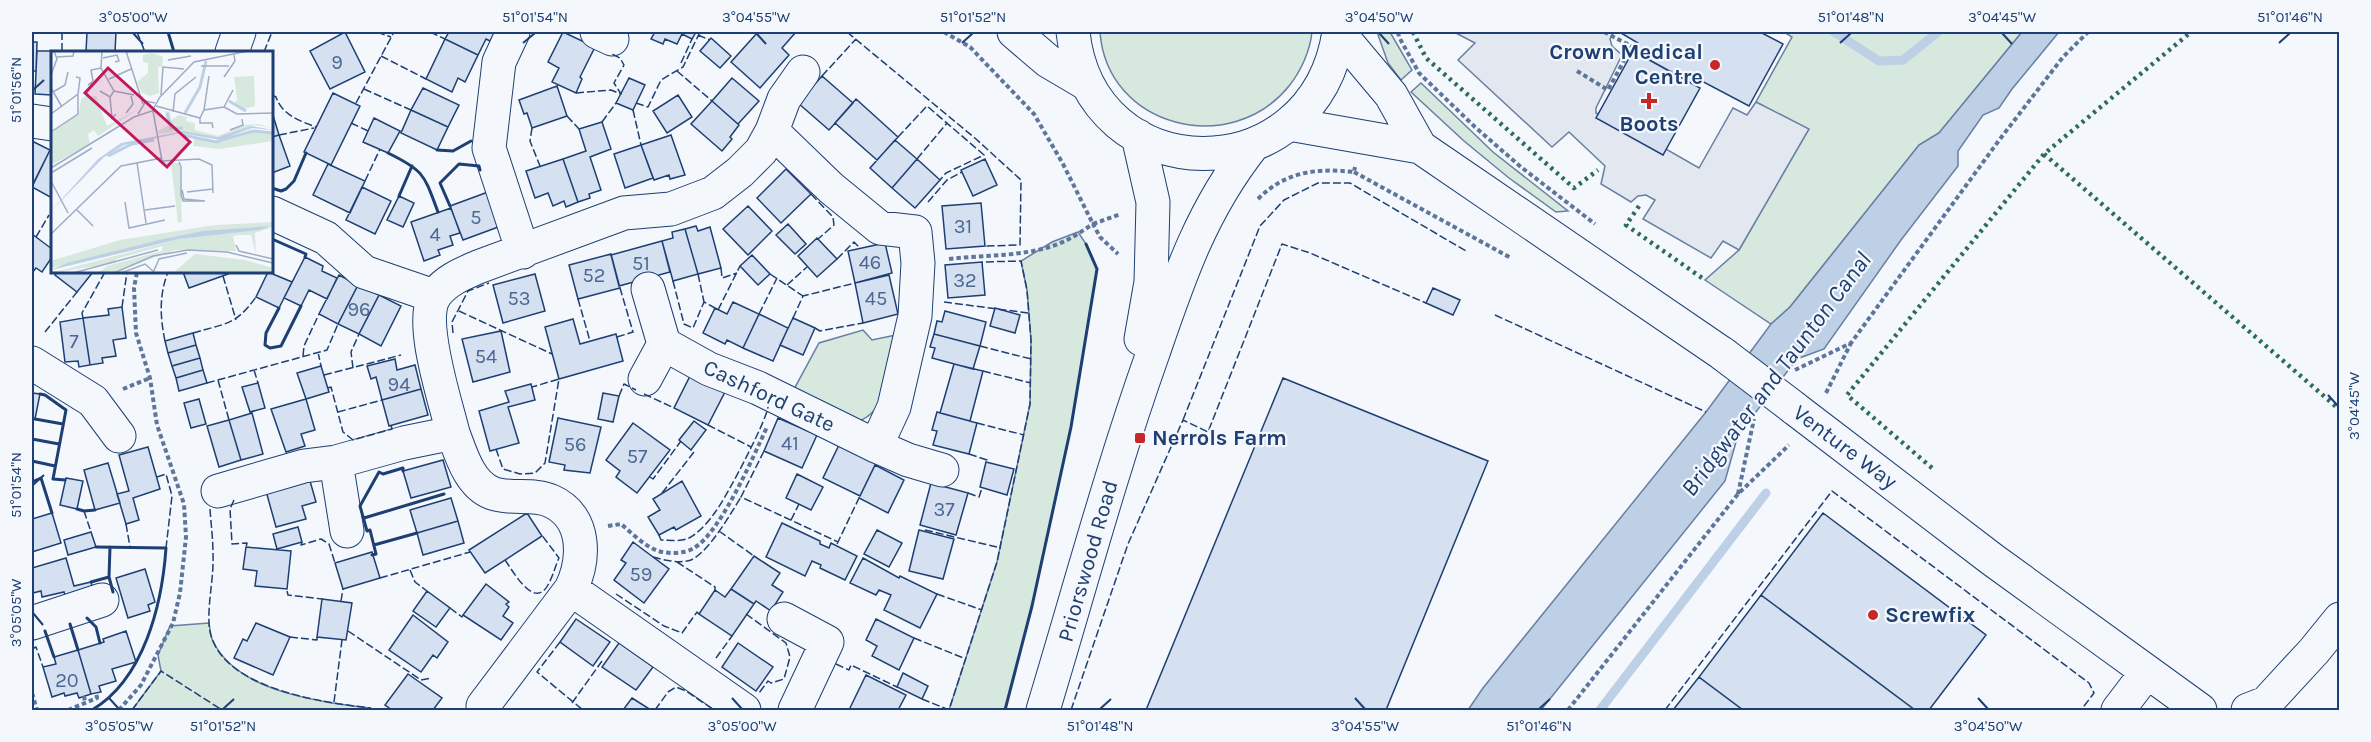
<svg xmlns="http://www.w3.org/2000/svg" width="2371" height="742" viewBox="0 0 2371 742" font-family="Karla,sans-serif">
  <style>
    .green { fill: #d7e8df; stroke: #687fa3; stroke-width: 1.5 }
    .parking { fill: #e3e8f0; stroke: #687fa3; stroke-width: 1.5 }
    .water { fill: #bed0e5; stroke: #687fa3; stroke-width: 1.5 }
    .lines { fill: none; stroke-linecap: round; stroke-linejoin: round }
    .stream { stroke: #bed0e5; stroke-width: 9 }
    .building { fill: #d5e0f0; stroke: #1d3f73; stroke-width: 1.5 }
    .minor-casing { stroke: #1d3f73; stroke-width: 35 }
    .major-casing { stroke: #1d3f73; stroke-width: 35 }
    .path { stroke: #5e769c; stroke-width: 4; stroke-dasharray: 4.5 3; stroke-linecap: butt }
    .minor { stroke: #f4f7fb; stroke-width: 33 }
    .major { stroke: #f4f7fb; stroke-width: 33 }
    .minor-bridge-casing { stroke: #1d3f73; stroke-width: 35; stroke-linecap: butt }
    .minor-bridge { stroke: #f4f7fb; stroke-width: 33 }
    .hedge { stroke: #2c6c60; stroke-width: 4.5; stroke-dasharray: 3 4.5; stroke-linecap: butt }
    .fence { stroke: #1d3f73; stroke-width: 1.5; stroke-dasharray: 8 3; stroke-linecap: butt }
    .wall { stroke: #1d3f73; stroke-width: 3 }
    .ticks { fill: none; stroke: #1d3f73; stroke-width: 2 }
    .poi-dot { fill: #c62828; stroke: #f4f7fb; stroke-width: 2 }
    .labels { text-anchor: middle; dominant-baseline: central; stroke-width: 4.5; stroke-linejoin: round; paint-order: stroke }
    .number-label { font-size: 20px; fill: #4b6792 }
    .poi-label { font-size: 22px; font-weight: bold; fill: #1d3f73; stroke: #f4f7fb; text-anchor: start }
    .street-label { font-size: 22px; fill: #1d3f73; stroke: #f4f7fb }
    .water-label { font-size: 24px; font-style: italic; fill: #1d3f73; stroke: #f4f7fb }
    .inset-river { fill: none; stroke: #bed0e5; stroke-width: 3 }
    .inset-road { fill: none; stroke: #9eadc5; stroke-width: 1.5 }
    .view { fill: #c2185b; fill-opacity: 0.15; stroke: #c2185b; stroke-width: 3 }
    .inset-edge { fill: none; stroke: #1d3f73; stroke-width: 3 }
    .neatline { fill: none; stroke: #1d3f73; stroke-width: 2 }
    .ticks-label { font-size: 15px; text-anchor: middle; fill: #1d3f73 }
  </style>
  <rect width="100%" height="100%" fill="#f4f7fb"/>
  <!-- green -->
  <path class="green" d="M1100 32H1312C1310 51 1301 71 1289 86 1231 158 1107 128 1100 32Z
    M1377 32H1390L1412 70 1401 80 1388 63Z
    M1784 32H2022L1939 133 1919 145 1790 307 1771 324 1705 280 1739 250 1808 130 1756 102 1792 37Z
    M1421 83 1493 152 1568 211 1556 212 1509 178 1464 141 1411 92Z
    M1078 232 1086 244 1097 269 1071 427 1032 606 1005 710H949L997 562 1030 404 1031 340 1027 290 1021 261 1052 242Z
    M863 330 872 340 896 335C890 366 891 410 857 422L792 393 819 343Z
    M209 623C210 628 210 636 213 641 237 692 320 702 370 708L374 710H132L161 671 158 655 170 626Z"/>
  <!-- parking -->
  <path class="parking" d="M1454 32H1614L1610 39 1612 46 1622 55 1596 108V113L1663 155 1666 149 1699 168 1733 108 1747 115 1756 102 1809 129 1739 250 1723 241 1711 258 1643 219 1655 200 1646 195 1638 196 1631 202 1601 184 1605 166 1569 132 1552 147 1458 60 1475 43Z"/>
  <!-- water -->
  <path class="water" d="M2022 32H2059L2012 89 1999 108 1983 115 1958 151V166L1901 240 1824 349 1797 359 1738 435 1725 481 1541 710H1468L1483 688 1706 412 1771 324 1790 307 1919 145 1939 133Z"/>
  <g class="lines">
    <!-- stream -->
    <path class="stream" d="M1834 32 1879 61 1903 60 1938 32
      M1600 710 1766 493"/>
  </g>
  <!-- building -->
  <path class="building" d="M87 32H116L115 52H86Z
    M345 32 365 72 330 89 310 51Z
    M449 32H495L490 41 486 39 478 55 445 39Z
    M563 32 595 47 580 77 582 79 576 93 552 82 559 68 548 62Z
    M655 32H696L692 39 682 34 677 44 665 39 663 44 651 39Z
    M758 32H796L782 48 789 55 760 88 731 62Z
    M1622 32H1760L1783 44 1749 106 1698 79 1695 85 1633 51 1638 43 1621 33Z
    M711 38 731 56 720 68 700 51Z
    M445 39 478 55 465 82 458 78 452 92 426 79Z
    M32 42H37L36 71H32Z
    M37 51H62L52 52V95L35 94Z
    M1633 51 1700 88 1663 155 1596 118Z
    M822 76 853 103 829 130 798 103Z
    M629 78 645 85 633 110 616 103Z
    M732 78 759 101 738 124 712 101Z
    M557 86 567 116 532 128 527 113 524 114 519 100Z
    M423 88 459 105 448 127 411 110Z
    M333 93 360 106 331 165 304 152Z
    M678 95 692 117 667 133 653 111Z
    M856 99 898 137 877 160 835 123Z
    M712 101 739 125 730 137 732 139 722 151 691 124Z
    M411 110 448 127 437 150 401 133Z
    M272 112 279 135 272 137Z
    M374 118 400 131 388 153 363 142Z
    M602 122 611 149 590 157 601 190 589 194 590 198 578 202 563 159 586 151 579 129Z
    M279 135 290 166 272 173V137Z
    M671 135 685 175 670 179 669 175 654 180 641 145Z
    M895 140 917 159 892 188 870 168Z
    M32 141 50 150 32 186Z
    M641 145 653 178 625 188 614 154Z
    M50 150 52 152V198L32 187Z
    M563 159 578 202 566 207 564 201 553 206 548 193 535 198 526 171Z
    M917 159 940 180 915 208 892 188Z
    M985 159 997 185 973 196 961 170Z
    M328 164 365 181 350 213 313 195Z
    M786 169 811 194 781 223 757 198Z
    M362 187 391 201 375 234 346 220Z
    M488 192 501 226 463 240 450 206Z
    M399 196 414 203 403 227 387 220Z
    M981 203 985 246 946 249 942 206Z
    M748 206 772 231 748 255 723 229Z
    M451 208 460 233 450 236 453 245 438 250 440 255 424 261 411 222Z
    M788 224 806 244 795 254 776 235Z
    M696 226 698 231 710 227 721 268 698 274 685 229Z
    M685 229 698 274 673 281 662 241 673 238 672 232Z
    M32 234 52 249V257L42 272 36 268 32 273Z
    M817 238 837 259 817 277 798 256Z
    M662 241 670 272 619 286 611 255Z
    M885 243 892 273 855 283 848 251Z
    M611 254 620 288 578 299 569 265Z
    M752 255 770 274 758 285 740 266Z
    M305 257 323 266 322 271 337 278 327 299 309 290 301 306 284 298Z
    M982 262 985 295 948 298 945 265Z
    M57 272H93L77 292 55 275Z
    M183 272H227L228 274 189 288Z
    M268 272 292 282 279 308 256 297Z
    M535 274 545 311 503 323 493 285Z
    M339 275 358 285 338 324 319 314Z
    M889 275 898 314 863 323 855 283Z
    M358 285 379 295 359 334 338 324Z
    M1433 288 1460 300 1453 315 1426 303Z
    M379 295 401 306 381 346 359 334Z
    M733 302 759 314 743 348 727 340 725 344 703 333 715 308 727 314Z
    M122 307 126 338 113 340 116 356 102 358 103 363 90 365 83 318 109 315 108 309Z
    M995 308 1020 315 1015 333 990 326Z
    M945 311 986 322 980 346 934 334 937 321 942 322Z
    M759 314 788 328 773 361 743 348Z
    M83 318 90 365 79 367 78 361 65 362 60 322Z
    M793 318 815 328 803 355 780 345Z
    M573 319 580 344 616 334 623 361 559 379 545 327Z
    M501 331 510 372 473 382 462 339Z
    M193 333 196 345 168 353 165 341Z
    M934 334 980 346 973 369 932 358 935 348 930 347Z
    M196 345 200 358 172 366 168 353Z
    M200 358 203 370 176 378 172 366Z
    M395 359 397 370 415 365 421 389 382 400 376 377 371 379 367 366Z
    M954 364 983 371 970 421 940 413Z
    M321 366 329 392 306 399 297 373Z
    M203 370 207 383 179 391 176 378Z
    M693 370 727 388 708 425 674 408Z
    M1283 378 1488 461 1386 710H1146Z
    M258 383 265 408 250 412 242 387Z
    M531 384 535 400 508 407 519 443 490 451 479 411 509 402 505 391Z
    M421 389 428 415 389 426 382 400Z
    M32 393 40 394 35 419 32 418Z
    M603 393 619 396 613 422 598 419Z
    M199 399 206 424 191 428 184 403Z
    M306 399 315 430 301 434 305 446 286 452 271 409Z
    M937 412 977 423 969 454 933 445 937 431 932 430Z
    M252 413 263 454 241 460 229 420Z
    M558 418 601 427 590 473 564 470 565 465 549 462Z
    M778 418 817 435 802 468 764 451Z
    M229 420 241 460 219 467 207 426Z
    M694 421 706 430 691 450 679 440Z
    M633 423 670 450 637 493 616 477 620 471 606 460Z
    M839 445 876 463 860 496 823 478Z
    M148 447 160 489 133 498 139 520 126 524 117 494 129 491 119 455Z
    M443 460 451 487 411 498 403 471Z
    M986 462 1014 469 1007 495 980 487Z
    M108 463 120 503 95 510 84 470Z
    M875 465 904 480 888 513 859 498Z
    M797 474 823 487 811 510 786 498Z
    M66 478 83 481 77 509 60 505Z
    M310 481 316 502 302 506 306 519 276 527 266 491Z
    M682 481 701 516 676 530 674 527 659 535 648 517 660 510 653 499Z
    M931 483 968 493 956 535 920 525Z
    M451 498 458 521 417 533 410 510Z
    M52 513 61 543 32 552V519Z
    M527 513 542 536 485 573 469 550Z
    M1823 513 1986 635 1929 710H1915L1761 595Z
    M458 521 464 543 423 555 417 533Z
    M782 523 820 541V544L829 548 831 543 857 556 845 580 820 568 821 565 812 561 805 576 766 557Z
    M298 527 302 542 277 549 273 534Z
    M877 530 902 543 889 567 864 554Z
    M919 530 954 539 943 579 909 571Z
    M91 532 96 547 68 555 64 540Z
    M633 542 669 569 644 603 614 580 626 563 621 560Z
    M246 547 291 551 287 589 255 586 257 571 243 569Z
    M372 552 380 578 343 589 335 563Z
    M754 556 780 573 772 585 783 592 771 611 756 601 754 604 731 589Z
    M66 558 74 586 91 582 95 597 68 605 64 592 42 597 41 591 33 593 32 568Z
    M863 558 899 578 900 576 937 594 920 628 884 610 891 595 879 590 876 595 850 583Z
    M145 569 155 602 148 605 150 611 128 618 116 578Z
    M486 584 509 602 506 604 509 607 503 616 513 623 501 640 463 615Z
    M731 589 754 604 732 636 699 614 715 590 725 597Z
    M427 591 450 608 436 627 413 611Z
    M1761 595 1915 710H1743L1699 677Z
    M322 599 352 603 346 640 317 637Z
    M413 615 448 642 437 658 433 655 421 672 389 650Z
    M576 619 610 642 593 666 560 642Z
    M876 619 914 638 899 670 872 656 877 646 866 640Z
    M256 623 290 637 273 675 234 658 243 639 247 641Z
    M126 631 136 662 112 669 116 681 99 686 101 692 91 694 78 650 104 642 103 639Z
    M619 643 653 667 636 690 602 667Z
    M738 643 773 667 756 691 722 667Z
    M78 650 91 694 79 698 77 693 65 696 64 693 52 697 43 667 56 664 54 657Z
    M903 673 928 686 922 699 897 687Z
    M408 674 442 698 433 710H392L385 705Z
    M866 675 906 695 898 710H849Z
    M1699 677 1743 710H1673Z
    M632 698 651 710H623Z"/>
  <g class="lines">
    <defs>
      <path id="minor" d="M513 32 499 62 489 148 523 252
        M597 32 612 39
        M1014 32 1048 61 1087 84
        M1339 33 1391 95 1420 147 1723 354
        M232 52 239 32
        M32 121 52 124
        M1289 124 1420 147
        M772 131 831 188 880 228 915 232 918 263 915 316 894 407 876 446 908 460 942 470
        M272 213 326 238 364 272 434 296
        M648 289 664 344 709 369 758 388 876 446
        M32 363 93 401 119 436
        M645 379 664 344
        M1794 408 1993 560 2200 710
        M453 433C461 454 469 484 492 493 510 500 534 493 551 501 587 517 585 560 571 589L744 710
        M336 462 347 531
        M218 491 304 466 336 462 404 443 453 433C446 403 417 319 436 294 447 280 462 274 478 267L624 213 671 209 713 193 740 172 761 151 772 131 784 99 803 72
        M784 619 827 642 795 710
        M32 623 102 600
        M483 706 571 589
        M2118 710 2147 672
        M2248 710 2266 703 2314 651 2340 619"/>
      <path id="major" d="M1073 32C1090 193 1314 195 1339 32
        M1138 136 1153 202 1151 282 1141 339
        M1043 710C1079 591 1111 471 1153 353 1179 277 1202 209 1253 145"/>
    </defs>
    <!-- minor casing -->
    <use href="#minor" class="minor-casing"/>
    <!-- major casing -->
    <use href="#major" class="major-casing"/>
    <!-- path -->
    <path class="path" d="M944 32 970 47 1034 114 1063 164 1093 224 1121 214
      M1398 32 1399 37 1419 73 1475 127 1521 167 1595 224
      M1604 32 1635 48
      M1577 71 1608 90 1632 46
      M1354 172 1511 258
      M1258 199C1286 171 1317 168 1354 172L1355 167
      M949 259C989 254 1032 258 1069 239 1077 235 1085 229 1093 224L1100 237 1118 254
      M1795 370 1851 343 2000 139 2063 57 2088 32
      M123 389 150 378
      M1826 393 1851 343
      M1738 494 1754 419
      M608 526 621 524C632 533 644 546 658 551 669 554 684 554 694 548 721 532 753 457 767 427
      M32 693 37 710
      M84 696 85 702
      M68 710 97 698 96 693
      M119 710 141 685 173 623 180 593 186 537 184 504 157 425 150 378 136 333 134 288 137 272
      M1568 710 1738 494 1789 445"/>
    <!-- minor -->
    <use href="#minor" class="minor"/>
    <!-- major -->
    <use href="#major" class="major"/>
    <defs>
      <path id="minor-bridge" d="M1723 354 1794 408"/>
    </defs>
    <!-- minor-bridge casing -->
    <use href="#minor-bridge" class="minor-bridge-casing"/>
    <!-- minor-bridge -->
    <use href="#minor-bridge" class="minor-bridge"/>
    <!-- hedge -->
    <path class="hedge" d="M1413 32 1426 58 1574 188 1598 170
      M2044 154 2340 410
      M1639 206 1626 225 1705 280
      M1932 468 1847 395 2044 154 2191 32"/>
    <!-- fence -->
    <path class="fence" d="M137 32 145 52
      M377 32 391 37
      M430 32 445 39
      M847 32 976 139 1021 180 1020 245 985 246
      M698 35 710 40
      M62 51V32
      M264 52 272 32
      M381 56 426 79
      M681 63 692 39
      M677 71 712 101
      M822 76 856 39
      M364 89 411 110
      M576 93 611 90 621 94 614 83 624 65 620 58 612 54
      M272 95 276 97C282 115 300 121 316 127
      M356 103 394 32
      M636 103 648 107 661 80 683 67 700 32
      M633 110 641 145
      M567 116 579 129
      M602 122 616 103
      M351 123 368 131
      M532 128 530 141 540 166
      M279 135 314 128
      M898 137 927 106 984 155 946 173 940 180
      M917 159 947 123
      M365 181 380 149
      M811 194 833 217 834 225 818 239
      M928 202 947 180 962 172
      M36 237 49 215
      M837 259 854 242 860 248
      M721 268 722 278 737 273
      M698 274 704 302
      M770 274 803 296
      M223 276 236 320
      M673 281 684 324 693 328 704 302 715 308
      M787 285 807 267
      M578 299 590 341
      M944 302 1028 313
      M122 307 127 272
      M718 310 740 266
      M459 311 552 354
      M759 314 777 278
      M1495 315 1706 412
      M83 318 82 313 105 272
      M793 318 803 296 855 283
      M815 328 820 331 863 323
      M45 332 77 292
      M193 333C226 323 235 326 256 297
      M453 333 452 322 468 291 489 283
      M617 337 633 332 620 288
      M165 341C160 317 159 295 168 272
      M980 346 1031 359
      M318 352 321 366
      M303 356 304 346 319 314
      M353 368 351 352 359 334
      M254 370 258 383
      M983 371 1031 383
      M324 375 401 355
      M218 380 229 420
      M207 383 327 350 338 324
      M328 388 331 387 343 432 353 440 392 429 391 425
      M644 394 674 408
      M619 396 624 384 636 390
      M338 412 382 400
      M1183 420 1260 226 1284 200 1318 183H1350L1466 251
      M977 423 1024 435
      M708 425 751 447
      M496 449 503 469 520 474 535 473 545 463 559 379 532 387
      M764 451 741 497 838 542
      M969 454 987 460 986 462
      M157 477 166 474 172 496 166 548
      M650 477 653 479 681 441
      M662 493 694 452 691 450
      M968 493 979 497 982 488
      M234 500 230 509 232 544 247 543 246 547
      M210 509C211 524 213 539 213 554 214 577 208 600 209 623 212 688 321 702 370 708L374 710
      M84 511 91 532
      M791 520 799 504
      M126 524 130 547
      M925 530 1001 548
      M719 531 754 556
      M659 535 661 540C670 540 681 542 689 538 700 532 709 521 716 511 727 496 766 422 768 407
      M302 542 301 545 321 539 329 544 335 563
      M837 544 859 498
      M653 557C664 560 680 564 691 560 709 552 731 513 741 497
      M505 560C513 571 534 610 548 585 553 576 555 567 559 558L541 534
      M677 562 715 587V590
      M410 570 415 582 427 591
      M380 578 470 552
      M287 591 288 595 322 599
      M616 594 664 626 682 633 697 612 699 614
      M937 594 982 610
      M341 601 343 589
      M450 608 462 617 463 615
      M746 614 786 643 790 657 784 679 771 683 768 681 759 693
      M348 631 421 680 431 678
      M290 637 317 640V637
      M914 638 966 659
      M560 642 537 672 583 710
      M32 649 36 647 43 667
      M716 658 732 636
      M836 664 849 670 851 665 897 687
      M922 699 949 710 997 562 1030 404 1031 340 1027 290 1021 261 982 262
      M334 702 342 640
      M572 703 602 661
      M132 710 161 671 222 710
      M655 710 668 692 676 687 686 691 714 710
      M1071 710 1128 544 1183 420 1208 432 1282 244 1310 253 1426 303
      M1665 710 1832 491 2089 683 2094 693 2081 710"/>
    <!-- wall -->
    <path class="wall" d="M168 32 174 52
      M437 150 453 151 471 141
      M388 153C425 171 424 175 438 212
      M272 188 281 191 286 189 294 181 306 153
      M399 196 412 166
      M450 206 440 183 459 164 479 166 480 170
      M272 239 306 254 305 257
      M279 308 266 333 265 345 270 348 281 346 301 306
      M40 394 45 395 66 410 53 479 65 480
      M35 419 63 424
      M32 439 59 444
      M32 461 55 466
      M32 482 41 478 52 513
      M77 509 84 511 95 510
      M364 518 444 494
      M374 545 417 533
      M372 555 376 554 370 530 367 531 360 506 379 472 383 474 403 468V471
      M109 577 110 547
      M91 582 109 577 113 592
      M87 618 96 627 100 643
      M70 624 78 650
      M45 631 54 657
      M92 710C144 679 162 605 166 548L96 547
      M1005 710 1032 606 1071 427 1097 269 1086 244"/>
  </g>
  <!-- ticks -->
  <path class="ticks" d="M133 33 143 44M756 33 766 44M1379 33 1389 44M2002 33 2012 44M523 43 535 33M962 43 973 33M1840 43 1851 33M2279 43 2290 33M33 90 44 80M2328 395 2338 406M33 485 44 475M33 613 43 625M109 698 119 709M732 698 742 709M1355 698 1365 709M1978 698 1988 709M223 709 234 699M1100 709 1111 699M1539 709 1550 699"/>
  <!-- markers -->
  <g class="poi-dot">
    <circle cx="1715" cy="65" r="6"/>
    <path d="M1646 92h6v6h6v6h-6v6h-6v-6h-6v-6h6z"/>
    <rect x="1134" y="432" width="12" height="12" rx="3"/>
    <circle cx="1873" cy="615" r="6"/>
  </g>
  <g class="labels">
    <!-- number labels -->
    <g class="number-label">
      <text x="337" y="62">9</text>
      <text x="476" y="217">5</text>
      <text x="963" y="226">31</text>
      <text x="435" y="234">4</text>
      <text x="870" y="262">46</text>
      <text x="641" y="263">51</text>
      <text x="594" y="275">52</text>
      <text x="965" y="280">32</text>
      <text x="519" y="298">53</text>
      <text x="876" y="298">45</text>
      <text x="359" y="309">96</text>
      <text x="74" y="341">7</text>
      <text x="486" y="356">54</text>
      <text x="399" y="384">94</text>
      <text x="790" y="443">41</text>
      <text x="575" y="444">56</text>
      <text x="637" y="456">57</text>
      <text x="944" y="509">37</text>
      <text x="641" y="574">59</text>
      <text x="67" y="680">20</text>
    </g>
    <!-- poi labels -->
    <g class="poi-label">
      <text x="1703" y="52" text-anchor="end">Crown Medical<tspan x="1703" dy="25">Centre</tspan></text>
      <text x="1649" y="124" text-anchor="middle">Boots</text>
      <text x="1152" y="438">Nerrols Farm</text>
      <text x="1885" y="615">Screwfix</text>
    </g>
    <!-- street labels -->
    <g class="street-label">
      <text transform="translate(769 396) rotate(25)">Cashford Gate</text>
      <text transform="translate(1845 447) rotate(37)">Venture Way</text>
      <text transform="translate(1088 561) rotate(-74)">Priorswood Road</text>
    </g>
    <!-- water labels -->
    <g class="water-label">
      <text transform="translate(1776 374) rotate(-53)">Bridgwater and Taunton Canal</text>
    </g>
  </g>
  <!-- overview -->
  <g transform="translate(51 51)">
    <rect width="222" height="222" fill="#f4f7fb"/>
    <path d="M101 2 112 6 111 16H107L108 42 99 45 91 42 86 31 97 22V12L92 11V4ZM203 25 204 55 190 59 183 54 186 48 183 26ZM35 45H45L56 75 87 58 47 85 43 79 37 83 39 93 0 114V82L28 63 30 48ZM107 59 119 61 120 69 128 64 136 66 135 70 144 72V79L167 85 193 74 207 73 222 77 204 74 167 86 134 80 108 83 107 80 118 74 114 61ZM206 80 222 83V90L168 98 142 95 143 87 172 91ZM120 112H128L129 118 131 171 127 172ZM222 171V175L207 177 112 188 0 217V210L69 189 164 174ZM222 176 204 182 205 203 200 184H187L182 185 185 200 124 199 61 222H47L56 215 111 200 112 195 65 208V212L0 222 128 188ZM144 203 194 209 222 217V222H122Z" fill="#d7e8df"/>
    <path d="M200 75 222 79 201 77 169 89 130 82 73 94 52 107 0 160 47 108 70 92 133 80 167 86ZM222 175 207 179 128 188 0 219 16 212 112 188 152 180Z" fill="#bed0e5"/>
    <path class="inset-river" d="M178 50 195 60M116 62 120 77H132M134 62 149 36 155 10M132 84 165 91 202 80 222 82M57 105 81 93 103 89"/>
    <path class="inset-road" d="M51 0 50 17 63 40M75 0 92 53M6 6 22 5 23 0M52 7 66 4 68 10 64 11M117 9 140 5M150 15H178M0 24 6 8 3 0M173 26 184 10 183 4M58 28 80 18M41 32 37 34 42 30 40 19 50 17M0 37 11 56M49 40 59 46 63 40M63 40 83 44M2 41 14 34 17 21M110 44 112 16 133 18M59 46 61 67 65 63M105 55 149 67 153 59 173 56 182 39M173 56 186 63 222 62M153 59 158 25M102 60 111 110 148 108 161 114 162 142M122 61 124 43 145 26M75 62 82 53 80 45M0 63 27 43 29 27 25 26M87 63 95 50 104 52M149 67V72H161L162 77M179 79 192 74 191 68M0 81 27 63V44M128 111 130 116V144L132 150H154L133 148 131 139M86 112 95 172M0 117 83 66 101 60 109 46 143 11 197 0M0 122 41 97M0 130 17 162M136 141 162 138M74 151 78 177 114 169M25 158 42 175M94 159 124 155M0 183 70 115 111 107M185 194 188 200 222 208M22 222 107 199M63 222 102 205 137 199 176 201 222 212M70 222 94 213 102 220M102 222 108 208 136 202"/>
    <path class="view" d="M57 17 139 91 116 116 34 42Z"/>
    <rect width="222" height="222" class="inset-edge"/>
  </g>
  <!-- border -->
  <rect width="2371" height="742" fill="none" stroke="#f4f7fb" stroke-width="66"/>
  <rect x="33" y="33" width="2305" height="676" class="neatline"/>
  <g class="ticks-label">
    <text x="133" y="22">3°05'00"W</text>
    <text x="535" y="22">51°01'54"N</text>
    <text x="756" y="22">3°04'55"W</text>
    <text x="973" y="22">51°01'52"N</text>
    <text x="1379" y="22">3°04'50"W</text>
    <text x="1851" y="22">51°01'48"N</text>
    <text x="2002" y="22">3°04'45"W</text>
    <text x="2290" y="22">51°01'46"N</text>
    <text transform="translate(16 90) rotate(-90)" y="5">51°01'56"N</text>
    <text transform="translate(2354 406) rotate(-90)" y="5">3°04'45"W</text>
    <text transform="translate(16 485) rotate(-90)" y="5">51°01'54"N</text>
    <text transform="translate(16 613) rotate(-90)" y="5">3°05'05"W</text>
    <text x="119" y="731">3°05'05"W</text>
    <text x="223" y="731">51°01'52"N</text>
    <text x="742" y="731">3°05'00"W</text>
    <text x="1100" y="731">51°01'48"N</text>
    <text x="1365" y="731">3°04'55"W</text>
    <text x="1539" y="731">51°01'46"N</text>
    <text x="1988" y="731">3°04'50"W</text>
  </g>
</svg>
